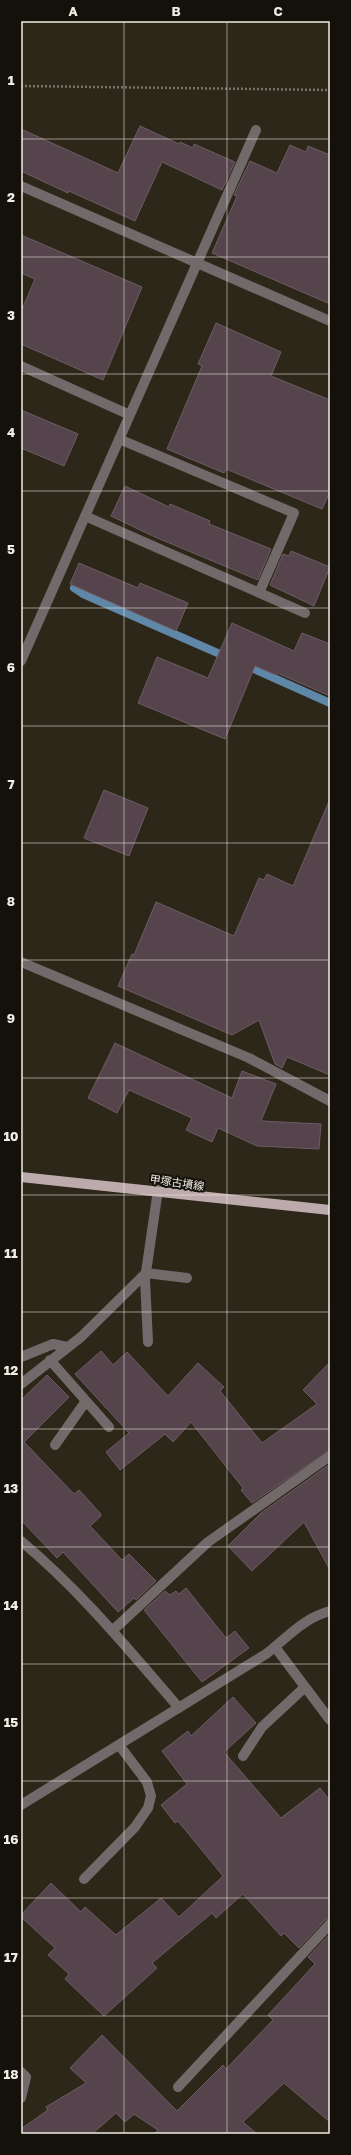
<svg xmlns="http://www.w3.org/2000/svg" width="351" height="2155" viewBox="0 0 351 2155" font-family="'Golos Text','Noto Sans JP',sans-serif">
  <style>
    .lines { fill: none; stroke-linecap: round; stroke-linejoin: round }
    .stream { stroke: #5f87a8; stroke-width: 8 }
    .building { fill: #55444b; stroke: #6e5c64 }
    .path { stroke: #787367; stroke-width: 2.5; stroke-dasharray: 2 2; stroke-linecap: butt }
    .minor { stroke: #72696a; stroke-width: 10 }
    .major { stroke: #bdaaac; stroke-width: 10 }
    .grid { fill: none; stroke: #f1ede4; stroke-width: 1; stroke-opacity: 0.55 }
    .labels { text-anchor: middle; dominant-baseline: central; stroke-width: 4; stroke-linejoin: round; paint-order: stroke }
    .street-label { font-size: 11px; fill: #f1ede4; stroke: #13110a }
    .neatline { fill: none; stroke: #f1ede4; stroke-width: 1.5 }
    .grid-label { font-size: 13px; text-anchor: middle; font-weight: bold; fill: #f1ede4 }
  </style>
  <rect width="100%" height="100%" fill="#2d2719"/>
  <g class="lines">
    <!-- stream -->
    <path class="stream" d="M74 588 83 594 229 658
      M245 665 330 703"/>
  </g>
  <!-- building -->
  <path class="building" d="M140 126 179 144 180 142 193 148 194 144 235 162 222 190 162 162 135 221 69 191 68 193 21 171V129L118 173Z
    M290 145 306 152 308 146 330 155V304L212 253 237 196 234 195 250 161 277 173Z
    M21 235 142 287 103 380 21 344V312L35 279 21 273Z
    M216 323 281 352 271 376 330 400V492L322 509 226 469 224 473 167 449 202 366 198 364Z
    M21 410 78 434 64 466 21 448Z
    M125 486 169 507 170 504 210 521 209 524 271 549 258 580 155 537 111 516Z
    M291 551 330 567 314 606 270 585 283 554 289 556Z
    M79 563 138 588 140 583 188 603 176 631 70 584Z
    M232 623 294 651 302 633 330 644V696L277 673 276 675 255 666 225 739 138 703 157 657 208 678Z
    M104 790 148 808 129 856 84 838Z
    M330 799V1075L287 1057 282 1068 275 1064 259 1020 232 1035 118 986 132 954 134 955 156 902 234 936 259 878 264 880 267 874 293 886Z
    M115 1043 232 1098 242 1071 276 1084 261 1121 321 1124 319 1149 257 1146 218 1128 212 1142 186 1130 192 1118 129 1090 117 1113 88 1098Z
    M101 1351 113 1365 127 1352 168 1396 198 1363 224 1387 220 1391 262 1443 317 1404 303 1390 330 1362V1450L252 1503 241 1490 243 1488 191 1422 173 1442 165 1434 120 1470 106 1452 129 1433 75 1374Z
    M47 1375 69 1397 24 1442 74 1494 79 1490 100 1513 101 1516 90 1526 122 1560 129 1554 156 1581 136 1600 134 1598 118 1612 63 1552 57 1558 21 1520V1400Z
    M330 1464V1570L304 1522 252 1571 228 1546 261 1513Z
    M186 1588 226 1638 235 1631 249 1648 202 1682 144 1610 165 1591 170 1595 176 1591 179 1594Z
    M233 1697 256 1723 224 1752 281 1818 320 1788 330 1801V1918L325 1920 299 1948 284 1933 281 1936 243 1894 216 1918 212 1913 152 1963 157 1968 104 2016 65 1979 69 1974 48 1955 55 1948 21 1917V1915L51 1883 81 1912 85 1907 116 1935 161 1898 179 1917 223 1876 178 1821 175 1823 161 1805 187 1784 162 1751 188 1731 191 1736Z
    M330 1934V2122L284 2083 243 2122 257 2134H154L158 2130 134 2114 125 2122 116 2113 92 2134H21V2129L48 2110 46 2107 86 2083 70 2068 102 2035 177 2111 223 2065 226 2069 273 2020 268 2015 315 1964 308 1957Z"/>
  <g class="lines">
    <!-- path -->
    <path class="path" d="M21 86 330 90"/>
    <!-- minor -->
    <path class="minor" d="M21 186 330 321
      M21 366 130 415
      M119 439 294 513 259 593
      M85 516 305 613
      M21 661 256 130
      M21 962 249 1058 330 1101
      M148 1342 145 1279 158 1190
      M21 1357 53 1344 67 1347
      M50 1360 109 1427
      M21 1384 81 1337 146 1273 187 1278
      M55 1445 86 1401
      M21 1541C80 1590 129 1650 179 1708
      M112 1631 208 1542 330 1456
      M275 1647 330 1720
      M243 1756 262 1727 305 1687
      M21 1805 266 1654C287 1638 303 1618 330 1611
      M84 1879 135 1827 148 1808 151 1796 147 1782 119 1745
      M21 2072 26 2077 21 2098
      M178 2087 330 1924"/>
    <!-- major -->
    <path class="major" d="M21 1177 330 1210"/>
  </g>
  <!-- grid -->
  <path class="grid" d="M124 21V2134M227 21V2134M21 139H330M21 257H330M21 374H330M21 491H330M21 608H330M21 726H330M21 843H330M21 960H330M21 1078H330M21 1195H330M21 1312H330M21 1429H330M21 1547H330M21 1664H330M21 1781H330M21 1898H330M21 2016H330"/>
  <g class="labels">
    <!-- street labels -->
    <g class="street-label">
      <text transform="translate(177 1182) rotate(8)">甲塚古墳線</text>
    </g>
  </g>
  <!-- border -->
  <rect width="351" height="2155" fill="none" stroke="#13110a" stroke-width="44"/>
  <rect x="22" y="22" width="307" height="2111" class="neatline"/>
  <g class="grid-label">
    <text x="73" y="16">A</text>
    <text x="176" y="16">B</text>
    <text x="278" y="16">C</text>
    <text x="11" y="85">1</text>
    <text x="11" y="202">2</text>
    <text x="11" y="320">3</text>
    <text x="11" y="437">4</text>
    <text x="11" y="554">5</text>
    <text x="11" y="672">6</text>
    <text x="11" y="789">7</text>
    <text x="11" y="906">8</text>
    <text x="11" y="1023">9</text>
    <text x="11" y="1141">10</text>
    <text x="11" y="1258">11</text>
    <text x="11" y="1375">12</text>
    <text x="11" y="1493">13</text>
    <text x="11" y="1610">14</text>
    <text x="11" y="1727">15</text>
    <text x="11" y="1844">16</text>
    <text x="11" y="1962">17</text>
    <text x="11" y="2079">18</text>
  </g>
</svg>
